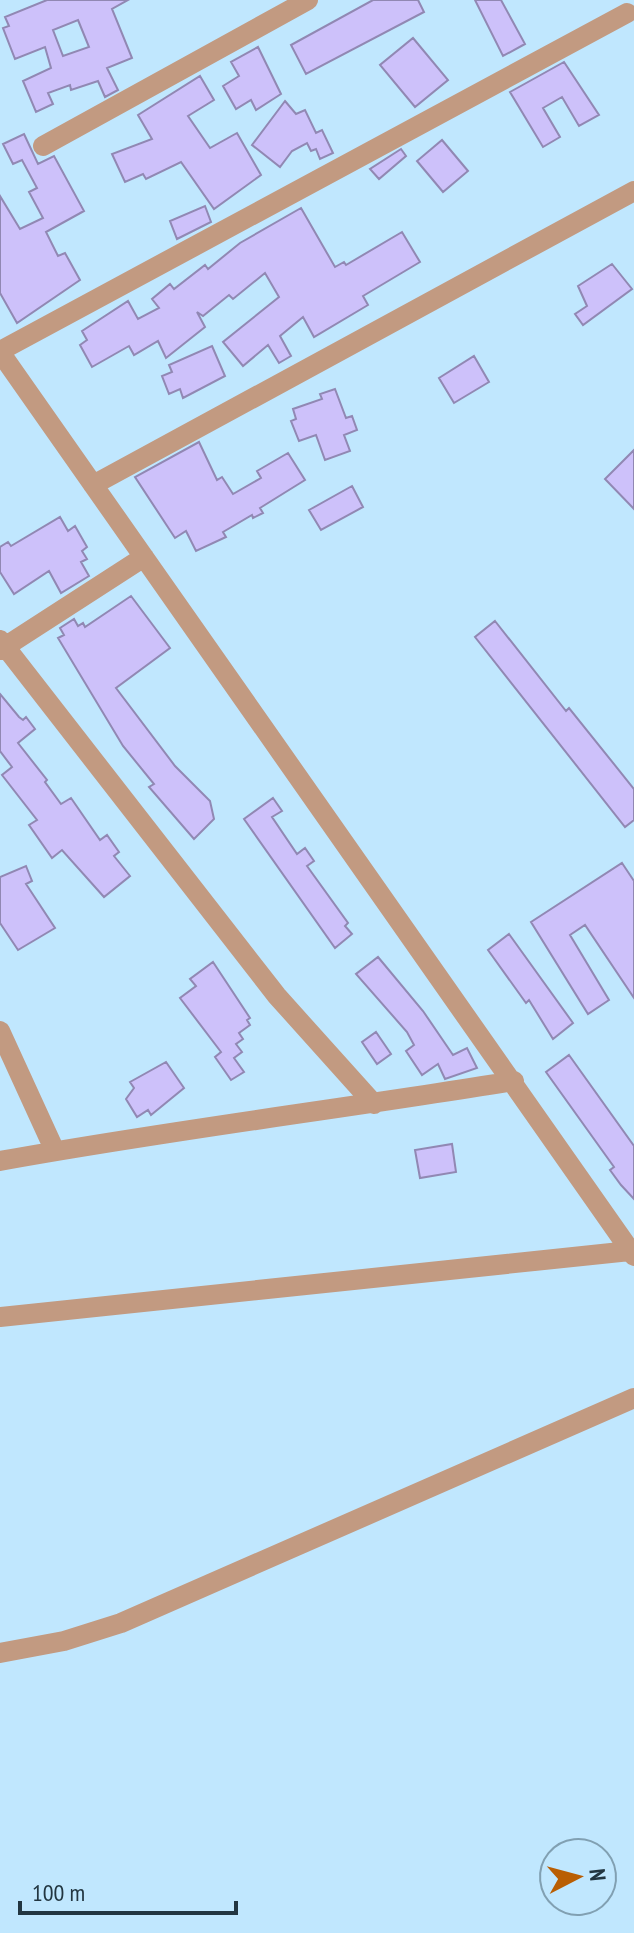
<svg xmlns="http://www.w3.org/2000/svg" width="634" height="1933" viewBox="0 0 634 1933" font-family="'PT Sans Narrow',sans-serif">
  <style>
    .building { fill: #cdc1fa; stroke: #9188b3; stroke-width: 2; fill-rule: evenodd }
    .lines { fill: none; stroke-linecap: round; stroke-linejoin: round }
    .minor { stroke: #c29a81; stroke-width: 20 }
  </style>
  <rect width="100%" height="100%" fill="#c0e7fe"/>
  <!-- building -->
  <path class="building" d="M47 0H128L112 9 132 58 107 68 118 90 105 97 98 81 71 90 70 85 48 93 53 104 36 112 23 81 51 68 45 47 15 59 3 28 9 26 5 17ZM78 20 89 47 63 56 53 30Z
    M373 0H418L424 12 306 74 291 45Z
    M475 0H501L525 44 503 56Z
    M413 38 448 80 415 107 380 65Z
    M258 47 281 94 256 110 251 100 236 109 223 86 239 76 231 62Z
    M564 62 599 115 579 126 562 97 543 108 560 137 543 147 510 92Z
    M200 76 214 100 188 116 210 148 237 133 261 175 214 209 181 162 146 179 143 174 125 182 112 154 152 139 138 115Z
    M285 101 296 114 305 110 316 133 322 130 333 153 320 159 316 149 311 151 307 143 292 151 280 167 252 145Z
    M24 134 38 164 54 156 84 211 46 232 58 256 65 253 80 280 17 323 0 293V196L20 229 43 218 29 192 37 188 22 160 13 164 3 144Z
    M442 140 468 171 443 192 417 161Z
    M401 149 406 156 379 179 370 169Z
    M205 206 211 222 177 239 170 221Z
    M301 208 335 267 344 262 346 265 402 232 420 262 363 296 368 305 314 337 303 317 280 336 291 356 279 363 268 345 243 366 223 342 279 297 265 273 233 299 229 295 203 316 197 312 205 327 166 358 158 341 134 355 129 346 92 367 80 345 87 340 82 331 128 301 138 319 159 308 152 299 170 284 174 289 205 265 208 269 240 243Z
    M612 264 632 289 583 325 575 314 587 306 578 286Z
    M212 346 225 376 183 398 180 389 169 394 162 376 172 372 169 365Z
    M474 356 489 382 454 403 439 378Z
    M335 389 346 418 352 416 357 430 344 435 350 451 325 460 316 435 299 441 291 421 296 419 293 409 322 399 320 394Z
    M199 442 217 480 222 477 233 494 261 478 257 471 288 453 305 480 260 508 263 513 253 518 252 515 223 532 226 537 196 551 186 531 175 538 135 477Z
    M634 450V509L605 479Z
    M352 486 363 507 321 530 309 510Z
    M60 517 68 531 75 526 87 547 82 551 87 559 81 562 89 576 61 593 49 571 14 594 0 572V547L8 542 11 546Z
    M131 596 170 648 116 688 175 766 210 801 214 819 194 839 149 787 154 784 123 746 58 638 64 635 60 628 74 619 78 626 83 623 85 627Z
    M495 621 566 711 569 708 634 789V820L625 827 475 637Z
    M0 694 19 717 23 720 26 717 35 729 18 743 47 780 45 782 61 804 71 798 100 840 107 835 119 852 114 856 130 876 104 897 62 850 52 858 29 825 37 820 2 775 12 767 0 751Z
    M273 798 282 811 272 817 297 854 305 848 314 861 307 866 348 923 345 926 352 934 335 948 244 819Z
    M622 863 634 881V998L585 925 570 935 609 1000 588 1014 531 922Z
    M26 866 32 881 26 884 55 928 18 950 0 923V877Z
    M509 934 573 1023 553 1039 529 1000 526 1003 488 950Z
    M378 957 423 1011 453 1055 467 1048 477 1068 445 1079 438 1064 422 1075 406 1051 414 1045 407 1032 356 974Z
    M213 962 250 1018 247 1020 250 1025 239 1033 243 1039 236 1044 242 1052 234 1058 244 1072 231 1080 215 1057 221 1052 180 998 196 986 190 979Z
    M376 1032 391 1054 377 1064 362 1042Z
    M569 1055 634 1146V1199L621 1185 610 1170 614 1167 546 1072Z
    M166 1062 184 1088 151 1115 148 1110 137 1117 126 1099 134 1088 130 1082Z
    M452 1144 456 1172 420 1178 415 1150Z"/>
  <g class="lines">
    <!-- minor -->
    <path class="minor" d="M43 146 308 0
      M0 351 627 13
      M0 352 634 1256
      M93 485 634 191
      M0 640 277 996 374 1104
      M0 650 144 557
      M0 1031 54 1149
      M0 1161C170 1130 343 1109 514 1081
      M0 1317 630 1251
      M0 1653 64 1641 121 1623 634 1398"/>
  </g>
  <!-- north arrow -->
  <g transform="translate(578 1877) rotate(84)"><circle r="38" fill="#c0e7fe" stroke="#81a0b2" stroke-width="2"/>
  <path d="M0-6L14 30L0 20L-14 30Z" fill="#b95e03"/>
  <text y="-12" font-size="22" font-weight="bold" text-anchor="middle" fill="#223641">N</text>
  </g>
  <!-- scale -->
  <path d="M20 1901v12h216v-12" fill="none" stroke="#223641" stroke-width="4"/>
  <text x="32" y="1901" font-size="24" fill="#223641" stroke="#c0e7fe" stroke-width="6" paint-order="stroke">100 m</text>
</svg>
